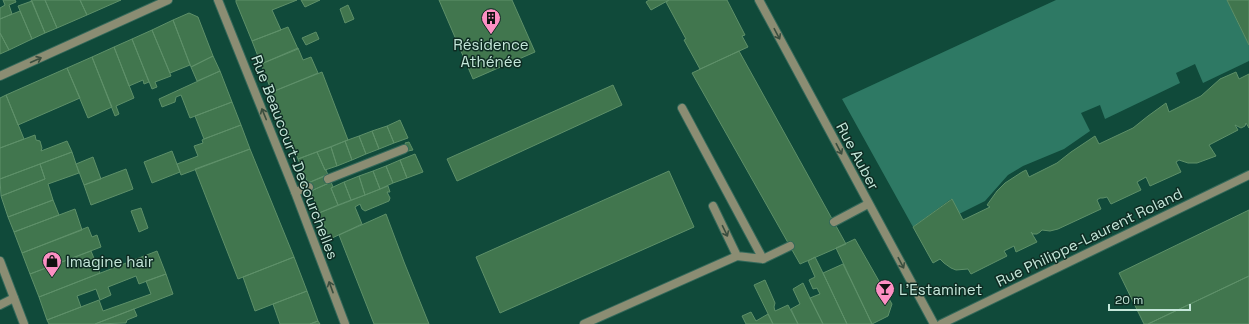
<svg xmlns="http://www.w3.org/2000/svg" width="1249" height="324" viewBox="0 0 1249 324" font-family="'Space Grotesk',sans-serif">
  <style>
    .green { fill: #2e7964 }
    .building { fill: #41764e; stroke: #5e9069 }
    .lines { fill: none; stroke-linecap: round; stroke-linejoin: round }
    .service-casing { stroke: #34695a; stroke-width: 10 }
    .minor-casing { stroke: #34695a; stroke-width: 10 }
    .tertiary-casing { stroke: #34695a; stroke-width: 10 }
    .service { stroke: #8b8d73; stroke-width: 8 }
    .minor { stroke: #8b8d73; stroke-width: 8 }
    .tertiary { stroke: #8b8d73; stroke-width: 8 }
    .oneway { stroke: #3a4e3f }
    .labels { text-anchor: middle; dominant-baseline: central; stroke-width: 3; stroke-linejoin: round; paint-order: stroke }
    .poi-label { font-size: 15px; fill: #c5e7da; stroke: #0e2c23; text-anchor: start }
    .street-label { font-size: 15px; fill: #c5e7da; stroke: #0e2c23 }
  </style>
  <rect width="100%" height="100%" fill="#104a3a"/>
  <!-- green -->
  <path class="green" d="M1056 0H1227L1249 45V61L1203 83 1195 64 1176 73 1180 83 1105 119 1100 105 1081 113 1090 131 1064 149 1023 166 1008 175 985 201 959 214 951 199 913 227 842 99Z"/>
  <!-- building -->
  <path class="building" d="M3 0H15L16 2 9 5 12 14 0 19V8L5 5Z
    M31 0H45L57 28 45 33Z
    M45 0H80L87 15 57 28Z
    M80 0H121L87 15Z
    M236 0H297L272 10 281 30 252 41 236 2Z
    M301 0H320L305 7Z
    M439 0H512L535 52 473 79Z
    M649 0H669L651 10 646 2Z
    M669 0H727L745 35 742 36 748 47 700 69 684 40 686 39 666 2Z
    M1227 0H1249V45Z
    M32 1 45 33 32 39 18 6Z
    M348 5 354 19 345 23 340 9Z
    M20 11 32 39 9 50 0 33V19Z
    M189 13 198 17 213 56 191 67 173 20Z
    M173 20 190 65 170 73 152 30Z
    M288 27 298 49 261 64 252 41Z
    M152 30 171 76 155 82 157 87 152 89 132 39Z
    M316 32 319 39 306 45 302 38Z
    M0 33 9 50 0 54Z
    M132 39 149 82 144 84 143 80 129 86 114 47Z
    M114 47 134 98 116 106 119 114 115 116 92 57Z
    M298 48 303 60 311 57 318 73 272 92 261 64Z
    M739 51 846 244 800 264 692 73Z
    M213 56 220 71 197 81 191 67Z
    M92 57 112 107 88 118 67 68Z
    M67 68 80 98 18 125 6 95Z
    M220 71 232 102 190 118 181 95 176 97 175 102 162 107 159 99Z
    M322 72 348 140 298 159 272 92Z
    M1236 72 1239 79 1249 74V128L1246 123 1245 126 1241 128 1235 125 1238 130 1209 145 1216 156 1197 163H1188L1179 160 1176 162 1181 172 1150 186 1146 177 1137 182 1141 190 1111 204 1107 197 1103 198H1100L1097 200 1101 209 1058 229 1050 231 1042 230 1040 232 1037 234H1033L1031 232 1037 242 1016 252 1014 246 1004 251 1007 256 971 274 968 269 956 270 951 268 944 263 940 259 933 263 913 227 952 199 963 220 990 207 987 205 997 191 1005 183 1022 172 1026 170 1029 177 1057 163 1071 152 1095 136 1099 144 1133 128 1148 116 1166 103 1169 112 1201 96 1220 79Z
    M613 85 622 105 457 181 447 159Z
    M6 95 24 139 0 148V98Z
    M232 102 241 125 204 139 195 116Z
    M400 120 408 138 394 143 387 126Z
    M241 125 250 149 181 175 177 164 198 156 194 146 203 143 202 140 204 139Z
    M387 126 394 143 379 149 372 131Z
    M372 131 379 149 366 154 359 136Z
    M35 135 36 140 40 141 42 148 41 151 67 141 72 152 0 179V148Z
    M359 136 366 154 352 160 345 141Z
    M345 141 352 160 337 166 331 147Z
    M409 142 413 150 408 151 405 143Z
    M331 147 337 166 325 170 317 152Z
    M250 149 294 257 238 279 195 169Z
    M172 151 180 172 152 183 144 162Z
    M72 152 79 173 48 184 53 200 8 217 1 196 45 179 40 164Z
    M317 152 325 170H326L328 175 308 183 298 159Z
    M415 154 423 172 407 178 400 160Z
    M93 157 101 179 84 185 76 164Z
    M400 160 407 178 393 183 386 166Z
    M40 164 45 179 1 196 0 179Z
    M386 166 393 183 380 189 373 171Z
    M126 169 133 189 91 205 84 185Z
    M373 171 380 189 365 195 359 176Z
    M669 171 694 227 500 313 476 257Z
    M326 175 329 183 311 191 308 183Z
    M359 176 365 195 351 200 344 182Z
    M331 182 333 187 331 188 338 205 319 213 311 191Z
    M344 182 351 200 338 205 331 188Z
    M388 186 390 192H387L390 198 389 201 365 211 362 209 360 204 355 207 362 224 330 239 319 213Z
    M53 200 59 215 14 232 8 217Z
    M141 208 148 228 139 232 131 211Z
    M75 209 82 230 22 253 14 232Z
    M1249 210V276L1148 324H1144L1119 273Z
    M386 214 404 262 429 324H374L339 235Z
    M88 227 92 237 97 235 101 247 30 274 22 253Z
    M855 239 892 304 888 316 872 324 836 248Z
    M91 251 100 273 39 297 30 274Z
    M157 251 166 274 139 284 136 276 108 287 111 295 100 300 96 289 77 296 81 307 47 320 39 297Z
    M294 257 307 291 255 311 243 277Z
    M815 257 823 273 847 324H823L810 298 820 294 817 288 813 289 809 280 815 277 808 261Z
    M843 264 872 324H847L823 273Z
    M166 274 173 294 95 324H49L47 320 99 300 103 311 151 294 146 281Z
    M1249 276V324H1148Z
    M765 280 775 303 774 307 775 311 788 305 798 324H773L754 285Z
    M803 283 810 298 823 324H798L791 309 800 304 793 289Z
    M307 291 318 321 310 324H280L273 304Z
    M134 309 137 316 127 320 126 323 95 324Z
    M751 312 756 321 768 314 773 324H746L742 316Z
    M318 321 320 324H310Z"/>
  <g class="lines">
    <defs>
      <path id="service" d="M682 108 763 259 790 246
        M328 179 404 149
        M295 192 309 187
        M713 206 737 256
        M834 222 868 204
        M0 305 14 298
        M584 324 737 256 763 259"/>
      <path id="minor" d="M218 0 295 192 345 324
        M759 0 934 324
        M0 76 168 0
        M941 324 1249 175"/>
      <path id="tertiary" d="M0 261 24 324"/>
    </defs>
    <!-- service casing -->
    <use href="#service" class="service-casing"/>
    <!-- minor casing -->
    <use href="#minor" class="minor-casing"/>
    <!-- tertiary casing -->
    <use href="#tertiary" class="tertiary-casing"/>
    <!-- service -->
    <use href="#service" class="service"/>
    <!-- minor -->
    <use href="#minor" class="minor"/>
    <!-- tertiary -->
    <use href="#tertiary" class="tertiary"/>
  </g>
  <!-- one-way arrows -->
  <defs><path id="oneway-shaft" d="M-6 0H5M1.5-3L5.5 0L1.5 3" fill="none" stroke-width="1.6" stroke-linecap="round" stroke-linejoin="round"/></defs>
  <g class="oneway">
    <use href="#oneway-shaft" transform="translate(777 34) rotate(62)"/>
    <use href="#oneway-shaft" transform="translate(36 60) rotate(-24)"/>
    <use href="#oneway-shaft" transform="translate(264 114) rotate(-112)"/>
    <use href="#oneway-shaft" transform="translate(839 149) rotate(62)"/>
    <use href="#oneway-shaft" transform="translate(725 231) rotate(64)"/>
    <use href="#oneway-shaft" transform="translate(901 263) rotate(62)"/>
    <use href="#oneway-shaft" transform="translate(331 287) rotate(-110)"/>
  </g>
  <!-- icons -->
  <defs>
    <symbol id="building-pin" viewBox="-11 -11 22 30"><path d="M0 17L-7.5 6A9.5 9.5 0 1 1 7.5 6Z" fill="#fc8fc3" stroke="#0e2c23"/><path d="M-4-6H4V6H1V3H-1V6H-4ZM-2.5-4.3h1.7v1.8h-1.7ZM.8-4.3h1.7v1.8H.8ZM-2.5-1h1.7V.8h-1.7ZM.8-1h1.7V.8H.8Z" fill="#111"/></symbol>
    <symbol id="shop-pin" viewBox="-11 -11 22 30"><path d="M0 17L-7.5 6A9.5 9.5 0 1 1 7.5 6Z" fill="#fc8fc3" stroke="#0e2c23"/><path d="M-5-2.5h2.3a2.7 3.5 0 0 1 5.4 0H5L5.5 6h-11ZM-1.5-2.5h3a1.5 2.3 0 0 0-3 0Z" fill="#111"/></symbol>
    <symbol id="bar-pin" viewBox="-11 -11 22 30"><path d="M0 17L-7.5 6A9.5 9.5 0 1 1 7.5 6Z" fill="#fc8fc3" stroke="#0e2c23"/><path d="M-6-5H6L.8 .8V4.5H3.5V6h-7V4.5H-.8V.8Z" fill="#111"/></symbol>
  </defs>
  <g fill-rule="evenodd">
    <use href="#building-pin" x="480" y="7" width="22" height="30"/>
    <use href="#shop-pin" x="41" y="250" width="22" height="30"/>
    <use href="#bar-pin" x="874" y="278" width="22" height="30"/>
  </g>
  <g class="labels">
    <!-- poi labels -->
    <g class="poi-label">
      <text x="491" y="44" text-anchor="middle">Résidence<tspan x="491" dy="17">Athénée</tspan></text>
      <text x="66" y="261">Imagine hair</text>
      <text x="899" y="289">L'Estaminet</text>
    </g>
    <!-- street labels -->
    <g class="street-label">
      <text transform="translate(858 156) rotate(62)">Rue Auber</text>
      <text transform="translate(295 157) rotate(69)">Rue Beaucourt-Decourchelles</text>
      <text transform="translate(1089 237) rotate(-26)">Rue Philippe-Laurent Roland</text>
    </g>
  </g>
  <!-- scale -->
  <path d="M1109 304v6h81v-6" fill="none" stroke="#c5e7da" stroke-width="2"/>
  <text x="1115" y="304" font-size="12" fill="#c5e7da" stroke="#0e2c23" stroke-width="3" paint-order="stroke">20 m</text>
</svg>
